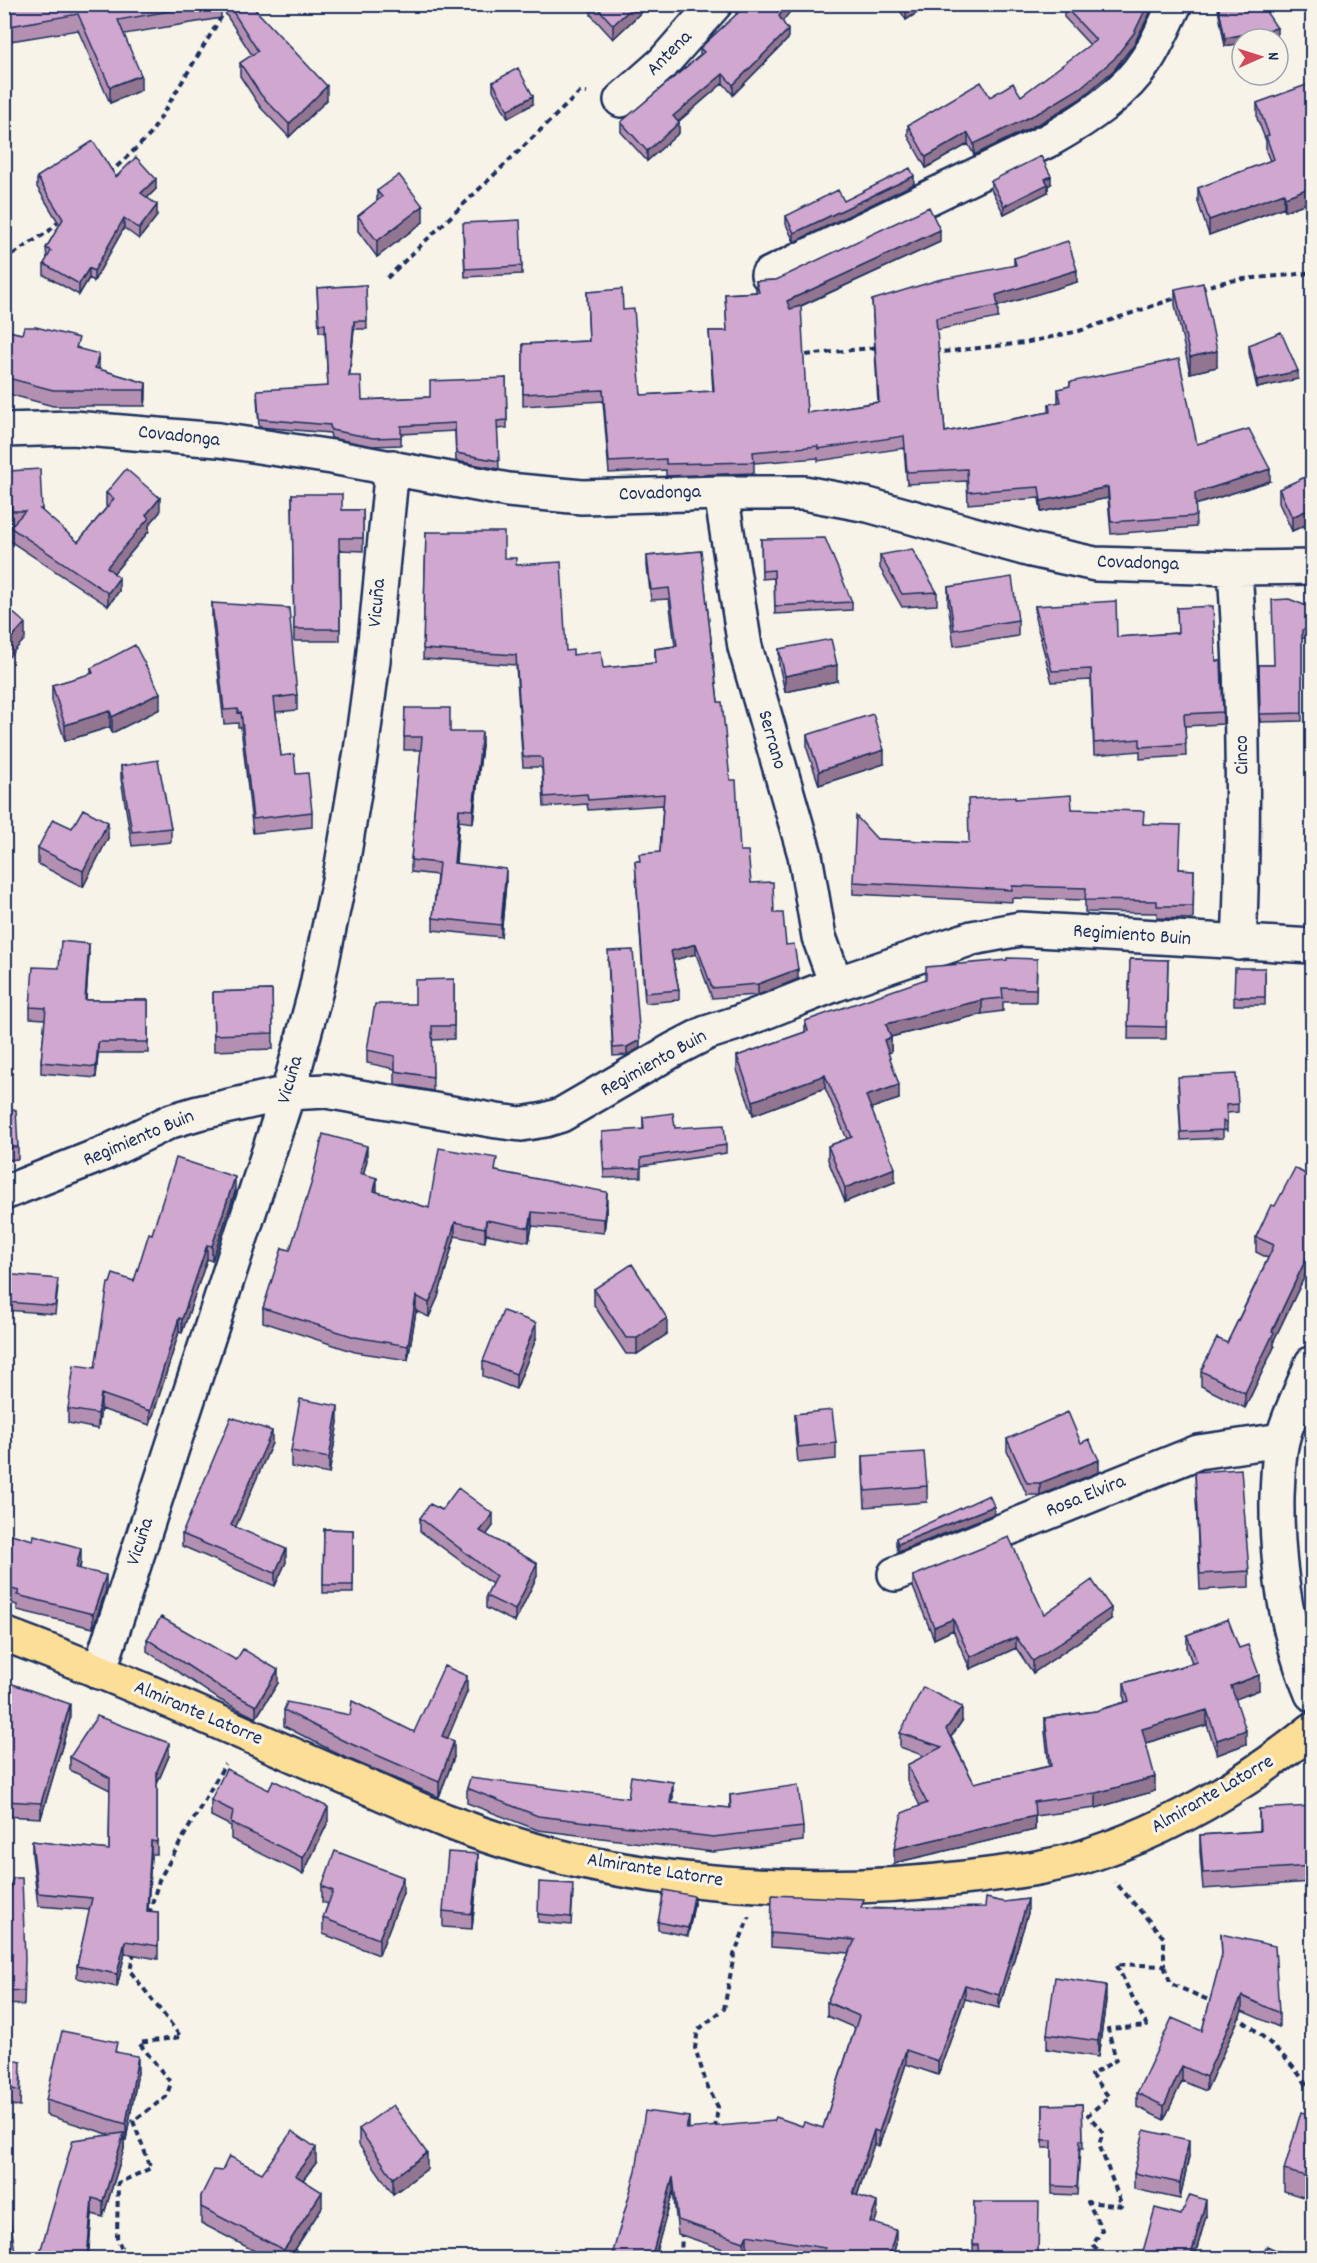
<svg xmlns="http://www.w3.org/2000/svg" width="1317" height="2263" viewBox="0 0 1317 2263" font-family="Dekko,sans-serif">
  <style>
    .lines { fill: none; stroke-linecap: round; stroke-linejoin: round }
    .minor-casing { stroke: #1b2f5e; stroke-width: 38 }
    .major-casing { stroke: #1b2f5e; stroke-width: 38 }
    .path { stroke: #1b2f5e; stroke-width: 4; stroke-dasharray: 6 4.5; stroke-linecap: butt }
    .minor { stroke: #f7f3e8; stroke-width: 33 }
    .major { stroke: #fdde96; stroke-width: 33 }
    .wall { fill: #b390b1; stroke: #1b2f5e; stroke-width: 1.5 }
    .shaded-wall { fill: #927590; stroke: #1b2f5e; stroke-width: 1.5 }
    .building { fill: #d0a7ce; stroke: #1b2f5e; stroke-width: 1.5 }
    .labels { text-anchor: middle; dominant-baseline: central; stroke-width: 6; stroke-linejoin: round; paint-order: stroke }
    .street-label { font-size: 20px; fill: #1b2f5e; stroke: #f7f3e8 }
  </style>
  <rect width="100%" height="100%" fill="#f7f3e8"/>
  <filter id="ink" filterUnits="userSpaceOnUse"><feTurbulence type="fractalNoise" baseFrequency=".0167" numOctaves="2"/><feDisplacementMap in="SourceGraphic" scale="12" xChannelSelector="R" yChannelSelector="G"/><feConvolveMatrix kernelMatrix="1 2 1 2 8 2 1 2 1" color-interpolation-filters="sRGB"/></filter>
  <g filter="url(#ink)">
    <g class="lines">
      <defs>
        <path id="minor" d="M621 100 663 63 715 4
          M768 275 1051 139C1086 119 1125 94 1147 59 1158 42 1166 22 1175 4
          M4 430 73 428 219 440 332 457 508 490 582 497 721 493H804L868 505 1031 550 1095 564 1235 568 1312 567
          M721 493 745 647 805 855 819 937 836 984
          M1235 568C1243 693 1245 817 1239 943
          M4 1193 105 1153 171 1121 198 1113 288 1093 326 1091 497 1121 521 1124 545 1120 561 1115 673 1050 706 1033 737 1023 836 984 972 938 1020 929 1312 946
          M1312 1363C1304 1386 1287 1418 1282 1441 1278 1458 1278 1478 1277 1496 1276 1564 1286 1632 1312 1694
          M895 1574 1198 1452 1282 1440
          M99 1672 288 1093 316 990 341 871 361 751 373 661 392 467"/>
        <path id="major" d="M4 1634C120 1677 233 1729 346 1778 380 1792 414 1808 449 1822 612 1885 799 1899 972 1877 1012 1872 1057 1867 1095 1853 1175 1826 1247 1783 1312 1730"/>
      </defs>
      <!-- minor casing -->
      <use href="#minor" class="minor-casing"/>
      <!-- major casing -->
      <use href="#major" class="major-casing"/>
      <!-- path -->
      <path class="path" d="M109 174 150 135 229 4
        M4 260 49 231 62 218
        M387 278 580 92 587 93
        M1200 289C1237 275 1274 279 1312 272
        M934 348 942 352 1024 343 1079 331 1179 297
        M806 355 880 347
        M149 1914 159 1880 225 1764
        M1164 1966 1171 1984 1213 2002
        M1235 2015C1266 2037 1291 2061 1312 2092
        M715 2129 718 2107 707 2086 695 2048 698 2030 724 2009 734 1955 749 1917
        M125 2258 117 2237 118 2183 151 2168 133 2121 166 2097 171 2083 139 2043 181 2037 130 1971 134 1952
        M681 2258 682 2232
        M1104 2258 1093 2245 1102 2230 1088 2202 1122 2206 1099 2144 1103 2132 1088 2115 1109 2097 1091 2075 1116 2060 1108 2029 1147 2026 1116 1964 1164 1966V1938L1115 1882"/>
      <!-- minor -->
      <use href="#minor" class="minor"/>
      <!-- major -->
      <use href="#major" class="major"/>
    </g>
    <!-- wall -->
    <path class="wall" d="M22 4H221V18L124 34 141 90 110 103 78 30 4 42V13Z
      M223 4H250L327 100 289 137 261 108 240 76V63L252 55 223 10Z
      M591 4H650L613 39 591 15Z
      M796 4 782 21 788 39 733 95 723 83 678 122 679 133 647 161 621 132V122L700 56V48L736 15V7Z
      M896 4H931L906 20Z
      M1151 4V11L1134 44 1114 70 1080 99 1042 122 974 155 968 144 926 168 908 136V125L990 97 1021 96 1090 45 1064 17V6L1112 12Z
      M1217 4H1261L1277 36 1260 39H1242L1225 46Z
      M493 82 533 104 508 118 493 90Z
      M1312 83V201L1285 211 1284 207 1209 235 1198 202V188L1270 161 1266 151V141L1257 118V103Z
      M37 177H116L156 189 147 198 157 216 139 239 124 228 94 281 89 278 79 295 44 275V264L47 259 46 248 60 225 37 187Z
      M991 181 1051 184 1048 186V192L1004 214 991 189Z
      M914 184 794 242 786 224V216L844 201Z
      M377 191 423 222 377 257 358 231V216L377 201Z
      M463 231 522 266V274L465 277Z
      M940 242 799 307 807 413 878 402 872 300 1014 266V258L1077 282 998 306V318L936 330 945 432 1049 412V404L1058 403V389L1070 386V382L1270 481 1195 505 1196 527 1111 534 1108 498 1041 512 1039 498 968 504 967 481 907 484 904 448 818 461V458L754 463V473L666 476V470L609 473 603 401 523 406V344L589 341 587 292 623 310 641 395 713 391 709 331H727L725 294 756 292V281L776 280Z
      M366 285 367 329H354L349 376 362 400 430 397 506 378 507 428 497 429 499 469 456 461 455 431 401 434V445L373 446 331 438 330 433 259 427 257 398 328 386 325 332H319L317 288Z
      M1175 289 1217 367 1190 373 1175 305Z
      M4 330 79 348 99 369 146 383 145 406H53L4 393Z
      M1249 345 1298 379 1257 388 1249 353Z
      M9 471 42 509V512L78 542 107 507 106 506V493L160 512 149 525V531L114 573 119 591 108 606 10 541V527L12 524 9 485Z
      M1312 474V524V522L1292 531 1279 503V489Z
      M292 494 342 510H363V551L340 550V641H294Z
      M426 532 504 558 516 565 566 651 603 668 655 663V649L675 646 669 599 651 600 647 566V556L701 551 718 702 730 780 740 851 751 883 774 913 798 979 758 995 712 998 696 954 673 960 679 990V1000L645 1003 635 861H639L660 852 663 805 588 810 587 804 544 807 542 769 540 767H523L516 665 423 659Z
      M761 539 852 602V610L775 614 774 578 762 579Z
      M880 555 937 592V605L902 607 880 568Z
      M948 587 1018 620V636L954 646 948 603Z
      M212 603 297 695V710L276 712 281 756 296 774 312 812V827L253 833 241 727H238V723L224 724 212 617Z
      M1035 606 1117 637 1178 633 1177 608 1216 661H1221L1223 724 1185 726 1186 756 1140 759V751L1094 755 1091 680 1052 682 1035 618Z
      M1312 608V638H1302V721L1260 722 1259 665H1274Z
      M779 649 837 681 785 692 779 665Z
      M91 668 160 709 112 733 110 727 65 741 52 701V685L91 674Z
      M405 708 450 732 482 745 473 823 459 821 456 863 506 882 501 937 433 930V918L437 875 411 872V860L421 750H404Z
      M807 735 884 764 819 785 807 749Z
      M121 766 171 828V842L132 846 121 779Z
      M1015 799 1072 809 1144 824 1180 869 1194 870 1193 919 1157 918V913L1085 912V900L1012 898V902L853 894V882L877 839 969 843Z
      M108 838 83 887 38 864V848Z
      M1308 871H1312V911H1307Z
      M89 955 86 1000H148V1053H98L96 1078 41 1073V1062L45 1019 30 1018V1007L59 968Z
      M608 959 640 1048 627 1055 613 1056Z
      M1037 959 1036 1002H1003V1011L982 1014 891 1037V1052L888 1053 899 1099 871 1108 895 1182 845 1202 828 1160V1146L847 1139 825 1088 753 1115 737 1070V1056L805 1032V1021Z
      M1130 959 1168 960 1166 1039H1128Z
      M1265 968V1005H1234V997Z
      M454 979V1039L432 1040 433 1091 395 1084V1069L367 1063V1050L415 1004Z
      M272 990 273 1049 214 1051 213 992Z
      M1178 1085 1238 1104V1112L1227 1113V1131L1223 1129V1138L1181 1140Z
      M4 1110 18 1147V1159L8 1160V1168H4Z
      M643 1117 726 1145V1153L641 1166V1177L604 1178 602 1140 643 1130Z
      M367 1160 363 1174 377 1192 429 1208 497 1171 607 1207 604 1233 532 1226 529 1242 486 1234 485 1242 455 1236 438 1297 429 1317 416 1311 408 1360 355 1352 263 1322V1308L290 1250Z
      M1312 1178V1261L1274 1340V1347L1245 1408 1201 1386V1371L1227 1343 1268 1258 1256 1252V1237L1275 1206Z
      M235 1192 212 1261 207 1259 182 1333 179 1332 150 1425 101 1409 98 1429 68 1423V1409L95 1368 134 1281 152 1234Z
      M4 1274 58 1287 55 1314 6 1310V1317H4Z
      M594 1289 667 1334 637 1354H626L594 1305Z
      M536 1339 516 1389 483 1376V1361Z
      M795 1414 836 1443V1459L798 1463 795 1430Z
      M338 1422 329 1474 291 1467V1451Z
      M1007 1439 1081 1443 1099 1472 1040 1495H1027L1007 1451Z
      M272 1443 235 1527 286 1562 275 1586 182 1546V1534Z
      M863 1456 927 1486V1502L865 1507 863 1472Z
      M1195 1472 1249 1571V1587L1200 1590Z
      M442 1510 493 1526 486 1535 537 1576 515 1622 486 1608V1596L492 1584 420 1531V1518Z
      M994 1514 898 1552 896 1546V1538Z
      M324 1529 353 1530V1593H323Z
      M4 1532 81 1562 80 1569 106 1590 93 1628 17 1610V1605L4 1601Z
      M913 1576 1044 1614 1111 1619 1033 1673 1016 1648 970 1669 953 1630 934 1639 913 1587Z
      M1312 1586V1610L1309 1603V1588Z
      M1187 1635 1239 1648 1259 1690 1235 1699 1246 1744 1217 1755 1207 1725 1146 1743 1155 1791 1096 1808 1035 1816V1830L894 1863 920 1806 907 1780V1765L925 1756 900 1747V1733L962 1721 951 1737 974 1783 1049 1766 1045 1732V1718L1096 1711 1125 1702 1124 1698V1683L1192 1663 1187 1649Z
      M147 1639 236 1660 278 1683 256 1718 220 1700 147 1651Z
      M4 1681 70 1719 41 1818 4 1816Z
      M467 1692 447 1738 454 1757 439 1797 342 1756 284 1726V1710L414 1732Z
      M169 1756 157 1784V1854H151L148 1911 158 1912V1959L125 1953 117 1987 77 1978V1966L90 1910 38 1906 32 1854V1841L109 1850 110 1790 70 1770V1757Z
      M467 1788 628 1798 673 1796 672 1803 730 1808V1795L803 1827V1841L713 1852 538 1830 467 1803Z
      M211 1800 328 1822 303 1874 231 1839V1826L211 1816Z
      M1259 1809 1312 1812V1882L1203 1889 1200 1851V1835L1259 1831Z
      M478 1870 472 1929 443 1927V1911Z
      M322 1886 403 1893 379 1955 323 1934V1918L328 1904 322 1902Z
      M573 1892 571 1925 538 1922V1914Z
      M694 1904 688 1936 658 1930V1922Z
      M864 1908 1028 1913 999 2008 965 1999 938 2075 906 2064 879 2146 874 2144 857 2196 877 2216 874 2223 896 2244 892 2259H807L747 2248 744 2256 678 2234 673 2191 654 2259H611L689 2129 802 2126 823 2128 855 2028 827 2016V2002L849 1953 771 1947V1933Z
      M4 1913 25 1973 24 2005 4 2004Z
      M1221 1934 1279 2013V2027L1242 2011 1206 2091 1182 2081 1164 2120 1137 2107V2093L1202 2031 1222 1956Z
      M1106 2001 1098 2057 1047 2049V2034Z
      M117 2052 138 2072 126 2140 124 2139V2149L103 2217 92 2214 88 2259H38L111 2135 46 2115V2100Z
      M4 2057 21 2078 20 2107 4 2103Z
      M1082 2104 1083 2148H1080L1077 2195 1052 2194V2148H1043V2105Z
      M1312 2115V2200L1284 2191V2170Z
      M359 2129 427 2169 393 2194 359 2145Z
      M1189 2156 1180 2199 1134 2189V2173Z
      M316 2163 303 2180 322 2207 289 2259H270L201 2223V2196L222 2171 262 2173Z
      M974 2202 1038 2259 973 2258Z
      M1181 2215 1206 2216 1194 2259H1142V2255Z"/>
    <!-- shaded-wall -->
    <path class="shaded-wall" d="M636 4H650L613 39V25Z
      M788 4H796L779 26V16Z
      M916 4H931L906 20V11Z
      M1148 4H1151V11L1134 44 1114 70 1080 99 1042 122 974 155V144Z
      M1277 28V36L1260 39H1242V43L1225 46V38Z
      M788 30V39L733 95V85Z
      M723 74V83L673 126V116Z
      M141 75V90L110 103V87Z
      M327 86V100L289 137V124Z
      M533 96V104L508 118V110Z
      M679 123V133L647 161V151Z
      M968 133V144L926 168V157Z
      M914 176V184L794 242V233Z
      M1051 176V184L1048 186V192L1004 214V206Z
      M156 179V189L141 204V193Z
      M1312 187V201L1285 211V197Z
      M1284 193V207L1209 235V220Z
      M157 205V216L139 239V229Z
      M423 206V222L377 257V241Z
      M124 218V228L94 281V271Z
      M940 230V242L787 312V301Z
      M89 268V278L79 295V284Z
      M1077 270V282L996 307V295Z
      M354 321V329L349 384V376Z
      M1217 351V367L1190 373V357Z
      M99 354V370L95 368Z
      M1298 371V379L1257 388V380Z
      M146 383V399L145 406V390Z
      M1270 469V481L1195 505V493Z
      M1108 487V498L1041 512V501Z
      M160 498V512L149 525V531L107 581V567L146 515Z
      M1312 508V522L1292 531V517Z
      M119 578V591L108 606V593Z
      M25 623V639L4 662V646Z
      M837 665V681L785 692V676Z
      M160 693V709L112 733V717Z
      M110 711V727L65 741V725Z
      M482 732V745L473 823V810Z
      M884 750V764L819 785V771Z
      M459 809V821L454 876V863Z
      M108 822V838L83 887V871Z
      M506 869V882L501 937V925Z
      M89 944V955L85 1011V1000Z
      M696 944V954L671 961V951Z
      M798 969V979L758 995V984Z
      M982 1000V1014L886 1038V1024Z
      M891 1038V1052L884 1054V1040Z
      M640 1040V1048L627 1055V1047Z
      M98 1042V1053L96 1078V1067Z
      M825 1075V1088L753 1115V1101Z
      M899 1085V1099L866 1110V1096Z
      M367 1146V1160L360 1188V1173Z
      M895 1168V1182L845 1202V1188Z
      M235 1177V1192L212 1261V1246Z
      M377 1178V1192L374 1191Z
      M607 1192V1207L604 1233V1219Z
      M532 1212V1226L529 1242V1228Z
      M486 1220V1234L485 1242V1228Z
      M455 1222V1236L438 1297 429 1317V1303Z
      M207 1245V1259L182 1333V1319Z
      M1312 1246V1261L1274 1340V1347L1245 1408V1393L1272 1331Z
      M416 1296V1311L408 1360V1346Z
      M179 1318V1332L150 1425V1411Z
      M667 1318V1334L637 1354V1338Z
      M536 1323V1339L516 1389V1374Z
      M101 1394V1409L98 1429V1414Z
      M338 1406V1422L329 1474V1458Z
      M272 1431V1443L231 1538V1525Z
      M1099 1460V1472L1040 1495V1483Z
      M994 1506V1514L898 1552V1544Z
      M493 1514V1526L480 1544V1531Z
      M81 1548V1562L76 1582V1568Z
      M286 1549V1562L275 1586V1573Z
      M537 1563V1576L515 1622V1610Z
      M106 1575V1590L93 1628V1614Z
      M1111 1608V1619L1033 1673V1661Z
      M953 1619V1630L934 1639V1627Z
      M1016 1637V1648L970 1669V1657Z
      M278 1670V1683L256 1718V1706Z
      M1259 1675V1690L1231 1701V1686Z
      M467 1676V1692L442 1752V1736Z
      M70 1704V1719L41 1818V1803Z
      M962 1707V1721L946 1744V1729Z
      M1207 1710V1725L1142 1744V1729Z
      M1246 1730V1744L1217 1755V1740Z
      M454 1741V1757L439 1797V1782Z
      M169 1743V1756L157 1784V1771Z
      M1155 1777V1791L1096 1808V1793Z
      M673 1782V1796L670 1817V1803Z
      M328 1807V1822L303 1874V1858Z
      M1035 1816V1830L894 1863V1849Z
      M151 1841V1854L147 1923V1911Z
      M478 1854V1870L472 1929V1914Z
      M403 1877V1893L379 1955V1939Z
      M694 1896V1904L688 1936V1928Z
      M1028 1899V1913L999 2008V1995Z
      M125 1941V1953L117 1987V1974Z
      M965 1985V1999L938 2075V2061Z
      M1106 1985V2001L1098 2057V2041Z
      M1242 1996V2011L1206 2091V2077Z
      M906 2050V2064L879 2146V2132Z
      M138 2056V2072L126 2140V2124Z
      M1182 2066V2081L1164 2120V2106Z
      M689 2117V2131L686 2129Z
      M874 2130V2144L853 2208V2194Z
      M124 2133V2149L103 2217V2201Z
      M1189 2140V2156L1180 2199V2183Z
      M316 2148V2163L295 2190V2175Z
      M427 2153V2169L393 2194V2178Z
      M673 2177V2191L654 2259H651Z
      M322 2192V2207L289 2259H284V2250Z
      M92 2198V2214L88 2259H87Z
      M1206 2200V2216L1194 2259H1190Z
      M877 2202V2216L870 2236V2222Z
      M896 2230V2244L892 2259H888Z
      M747 2235V2248L744 2256V2242Z"/>
    <!-- building -->
    <path class="building" d="M22 4H210L118 20 141 75 110 87 78 14 4 27V13Z
      M228 4H250L327 86 289 124 261 95 240 63 258 51Z
      M594 4H636L613 25Z
      M739 4H788L779 16 788 30 733 85 723 74 673 116 679 123 647 151 621 122 704 52 700 48 740 11 736 7Z
      M902 4H916L906 11Z
      M1066 4H1105L1112 12 1116 4H1148L1134 33 1114 59 1080 88 1042 111 974 144 968 133 926 157 908 125 981 82 990 97 1013 83 1021 96 1096 40 1064 6Z
      M1218 4H1261L1277 28 1225 38Z
      M518 68 533 96 508 110 493 82Z
      M1312 83V187L1285 197 1284 193 1209 220 1198 188 1274 159 1266 136 1269 135 1257 103Z
      M93 141 116 177 136 157 156 179 141 193 157 205 139 229 124 218 94 271 89 268 79 284 44 264 51 251 46 248 63 219 37 177Z
      M1041 156 1051 176 1045 179 1048 184 1004 206 991 181Z
      M910 168 914 176 794 233 786 216 838 190 844 201Z
      M399 175 423 206 377 241 358 216 382 197 377 191Z
      M929 207 940 230 787 301 790 309 801 306 807 413 879 402 872 300 938 280 1016 265 1014 258 1068 241 1077 270 996 295 998 306 936 318 945 432 1050 412 1049 404 1061 402 1058 389 1070 386V382L1179 359 1197 444 1249 429 1270 469 1195 493 1196 516 1111 522 1108 487 1041 501 1039 487 968 492 967 469 907 472 904 436 818 449V446L753 452 754 462 666 464V459L609 462 603 390 523 394V344L589 341 587 292 622 289 623 310 634 309 641 395 714 391 709 331H727L725 294 759 292 756 281 776 280Z
      M520 220 522 266 465 269 463 223Z
      M1203 283 1217 351 1190 357 1175 289Z
      M366 285 367 321H354L349 376H361L362 400 430 397V381L506 378 507 420 497 421 499 461 456 453 455 423 401 426V437L373 438 331 430 330 425 259 419 257 390 328 386 325 324H319L317 288Z
      M24 327H36L79 338 76 348 99 354 95 368 146 383 145 390H53L4 377V330L22 334Z
      M1281 332 1298 371 1257 380 1249 345Z
      M40 469 42 509H40L78 542 114 499 106 493 126 469 160 498 146 515 149 518 107 567 119 578 108 593 10 527 25 511H12L9 471Z
      M1312 474V510V508L1292 517 1279 489Z
      M292 494H342V510H363V538H339L340 629H294Z
      M426 532H504V558H516V565L561 562 566 651 573 650V655L601 651 603 668 656 663 655 649 677 646 669 588 651 590 647 556 701 551 718 702H722L730 780H736L740 851H748L751 883 773 882 774 913H783L786 945 794 944 798 969 758 984 712 988 696 944 671 951 679 990 645 993 635 861H640L639 854 660 852 664 794 588 800 587 794 544 797 542 759 540 757H523L516 655 423 649Z
      M825 538 852 602 775 606 774 570 762 571 761 539Z
      M912 549 937 592 902 594 880 555Z
      M1012 577 1018 620 954 630 948 587Z
      M1289 599 1312 608V630H1302V713L1260 714 1259 665H1274L1272 600Z
      M1116 601 1117 637 1178 633 1177 608 1213 606 1216 661H1221L1223 712 1184 714 1186 744 1140 747V739L1094 743 1091 669 1052 671 1035 606Z
      M212 603 289 608 297 695 274 698 281 756 294 754 296 774 308 773 312 812 253 819 241 712 238 713V709L224 710Z
      M4 605 25 623 4 646Z
      M831 639 837 665 785 676 779 649Z
      M135 645 160 693 112 717 110 711 65 725 52 685 93 673 91 668Z
      M405 708H450V732H482L473 810 459 809 454 863 506 869 501 925 433 918 439 863 411 860 422 737H404Z
      M873 714 884 750 819 771 807 735Z
      M158 760 171 828 132 832 121 766Z
      M1071 795 1072 809 1144 811 1143 824 1181 825 1179 869 1194 870 1193 906H1157V901L1085 900 1086 888 1012 886V890L853 882 856 816 877 839 969 843 968 799 1015 797V799Z
      M83 809 108 822 83 871 38 848 53 819 72 828Z
      M1308 871H1312V900H1307Z
      M61 941 89 944 85 1000H148V1042H98L96 1067 41 1062 46 1008 30 1007 33 967 59 968Z
      M633 950 640 1040 627 1047 613 1048 608 951Z
      M1007 958 1037 959 1036 989 1002 988 1003 998 982 1000 886 1024 891 1038 884 1040 899 1085 866 1096 895 1168 845 1188 828 1146 852 1137 825 1075 753 1101 737 1056 808 1031 805 1021 926 979V967L1007 960Z
      M1130 959 1168 960 1166 1027 1128 1026Z
      M1235 968H1265V997H1234Z
      M454 979V1026H432L433 1077 395 1071V1056L367 1050 375 1004H415V980Z
      M272 990 273 1033 214 1035 213 992Z
      M1236 1074 1238 1104 1226 1105 1227 1123 1223 1121V1130L1181 1132 1178 1077Z
      M4 1110H16L18 1147H8V1155L4 1156Z
      M673 1113 675 1128 724 1125 726 1145 641 1158V1168L604 1170 602 1132 644 1129 643 1117Z
      M323 1134 367 1146 360 1173 377 1178 374 1191 429 1208 439 1148 497 1158 495 1171 607 1192 604 1219 532 1212 529 1228 486 1220 485 1228 455 1222 438 1283 429 1303 416 1296 408 1346 355 1337 263 1308 282 1248 290 1250 312 1181Z
      M176 1158 235 1177 212 1246 207 1245 182 1319 179 1318 150 1411 101 1394 98 1414 68 1409 74 1365 95 1368 108 1283H110L113 1274 134 1281 149 1233 152 1234Z
      M1295 1168 1312 1178V1246L1272 1331 1274 1332 1245 1393 1201 1371 1217 1338 1227 1343 1258 1280 1274 1245 1256 1237 1271 1205 1275 1206Z
      M632 1264 667 1318 637 1338H626L594 1289Z
      M4 1274 58 1279 55 1306 6 1302V1309H4Z
      M503 1311 536 1323 516 1374 483 1361Z
      M300 1399 338 1406 329 1458 291 1451Z
      M832 1410 836 1443 798 1447 795 1414Z
      M1068 1412 1081 1443 1089 1439 1099 1460 1040 1483H1027L1007 1439Z
      M231 1417 272 1431 231 1525 286 1549 275 1573 182 1534Z
      M924 1452 927 1486 865 1491 863 1456Z
      M1241 1469 1249 1571 1200 1574 1195 1472Z
      M458 1488 493 1514 480 1531 537 1563 515 1610 486 1596 496 1576 420 1518 430 1504 442 1510Z
      M989 1495 994 1506 898 1544 896 1538Z
      M324 1529 353 1530V1585H323Z
      M4 1532 33 1540 34 1535 81 1548 76 1568 106 1575 93 1614 17 1595 19 1591 4 1587Z
      M1009 1537 1044 1614 1092 1580 1111 1608 1033 1661 1016 1637 970 1657 953 1619 934 1627 913 1576Z
      M1312 1586V1594L1309 1588Z
      M161 1617 236 1660 243 1649 278 1670 256 1706 220 1687 147 1639Z
      M1228 1619 1239 1648 1248 1645 1259 1675 1231 1686 1246 1730 1217 1740 1207 1710 1142 1729 1155 1777 1096 1793 1034 1802 1035 1816 894 1849 902 1813 927 1803 907 1765 942 1747 900 1733 923 1687 962 1707 946 1729 974 1783 1051 1766 1045 1718 1096 1711 1129 1701 1124 1683 1197 1662 1187 1635Z
      M444 1666 467 1676 442 1736 454 1741 439 1782 342 1740 284 1710 287 1702 350 1715 352 1701 414 1732Z
      M4 1681 70 1704 41 1803 4 1801Z
      M97 1716 169 1743 157 1771V1842L151 1841 147 1911 158 1912V1946L125 1941 117 1974 77 1966 92 1898 38 1893 32 1841 109 1850 110 1778 70 1757Z
      M226 1769 269 1790 273 1780 328 1807 303 1858 231 1823 233 1811 211 1800Z
      M631 1776 673 1782 670 1803 731 1808 730 1795 798 1785 803 1827 713 1837 538 1816 467 1788 470 1778 628 1798Z
      M1312 1806V1866L1203 1873 1200 1835 1260 1831 1259 1809Z
      M335 1851 403 1877 379 1939 323 1918 333 1891 322 1886Z
      M448 1852 478 1854 472 1914 443 1911Z
      M13 1878H22L25 1959 24 1991 4 1990V1913Z
      M539 1882 573 1884 571 1917 538 1914Z
      M664 1890 694 1896 688 1928 658 1922Z
      M772 1895 864 1899 861 1908 880 1909 985 1907 986 1898 1004 1902 1028 1899 999 1995 965 1985 938 2061 906 2050 879 2132 874 2130 853 2194 877 2202 870 2222 896 2230 888 2259H822L825 2248 747 2235 744 2242 678 2220 673 2177 651 2259H611L636 2171 645 2111 689 2117 686 2129 774 2121 776 2117 802 2126 804 2122 823 2128 859 2016 827 2002 855 1940 771 1933Z
      M1221 1934 1275 1946 1279 2013 1242 1996 1206 2077 1182 2066 1164 2106 1137 2093 1172 2018 1202 2031 1222 1954Z
      M1055 1977 1106 1985 1098 2041 1047 2034Z
      M62 2031 117 2042 115 2052 138 2056 126 2124 46 2100Z
      M4 2057 21 2062 20 2091 4 2087Z
      M1082 2104 1083 2140H1080L1077 2187 1052 2186V2140H1043V2105Z
      M393 2105 427 2153 393 2178 359 2129Z
      M1301 2112 1312 2115V2178L1284 2170Z
      M1144 2130 1189 2140 1180 2183 1134 2173Z
      M292 2131 316 2148 295 2175 322 2192 284 2250 201 2207V2196L214 2170 222 2171 229 2156 262 2173Z
      M124 2133 103 2201 92 2198 87 2259H38L73 2140Z
      M4 2174 16 2259H4Z
      M1190 2195 1206 2200 1190 2259H1154L1142 2255 1155 2208 1181 2215Z
      M974 2202H1039L1038 2259H979L978 2245H973Z
      M1267 2246 1295 2259H1261Z
      M554 2249 585 2259H551Z
      M145 2250 184 2254V2259H144Z"/>
  </g>
  <g class="labels">
    <!-- street labels -->
    <g class="street-label">
      <text transform="translate(670 54) rotate(-45)">Antena</text>
      <text transform="translate(179 437) rotate(6)">Covadonga</text>
      <text transform="translate(660 494) rotate(-2)">Covadonga</text>
      <text transform="translate(1138 564) rotate(2)">Covadonga</text>
      <text transform="translate(378 603) rotate(-85)">Vicuña</text>
      <text transform="translate(771 740) rotate(74)">Serrano</text>
      <text transform="translate(1243 755) rotate(-91)">Cinco</text>
      <text transform="translate(1132 936) rotate(4)">Regimiento Buin</text>
      <text transform="translate(654 1064) rotate(-29)">Regimiento Buin</text>
      <text transform="translate(291 1080) rotate(-74)">Vicuña</text>
      <text transform="translate(139 1139) rotate(-23)">Regimiento Buin</text>
      <text transform="translate(1086 1497) rotate(-22)">Rosa Elvira</text>
      <text transform="translate(141 1542) rotate(-72)">Vicuña</text>
      <text transform="translate(198 1714) rotate(23)">Almirante Latorre</text>
      <text transform="translate(1213 1795) rotate(-30)">Almirante Latorre</text>
      <text transform="translate(655 1871) rotate(9)">Almirante Latorre</text>
    </g>
  </g>
  <!-- margin -->
  <rect width="1317" height="2263" fill="none" stroke="#f7f3e8" stroke-width="24"/>
  <rect x="12" y="12" width="1293" height="2239" fill="none" stroke="#1b2f5e" stroke-width="2" filter="url(#ink)"/>
  <!-- north arrow -->
  <g transform="translate(1260 57) rotate(87)"><circle r="28" fill="#f7f3e8" stroke="#9fa5b1" stroke-width="1.5"/>
  <path d="M0-4.5L10 22L0 15L-10 22Z" fill="#d1495b"/>
  <text y="-9" font-size="16" font-weight="bold" text-anchor="middle" fill="#1b2f5e">N</text>
  </g>
</svg>
